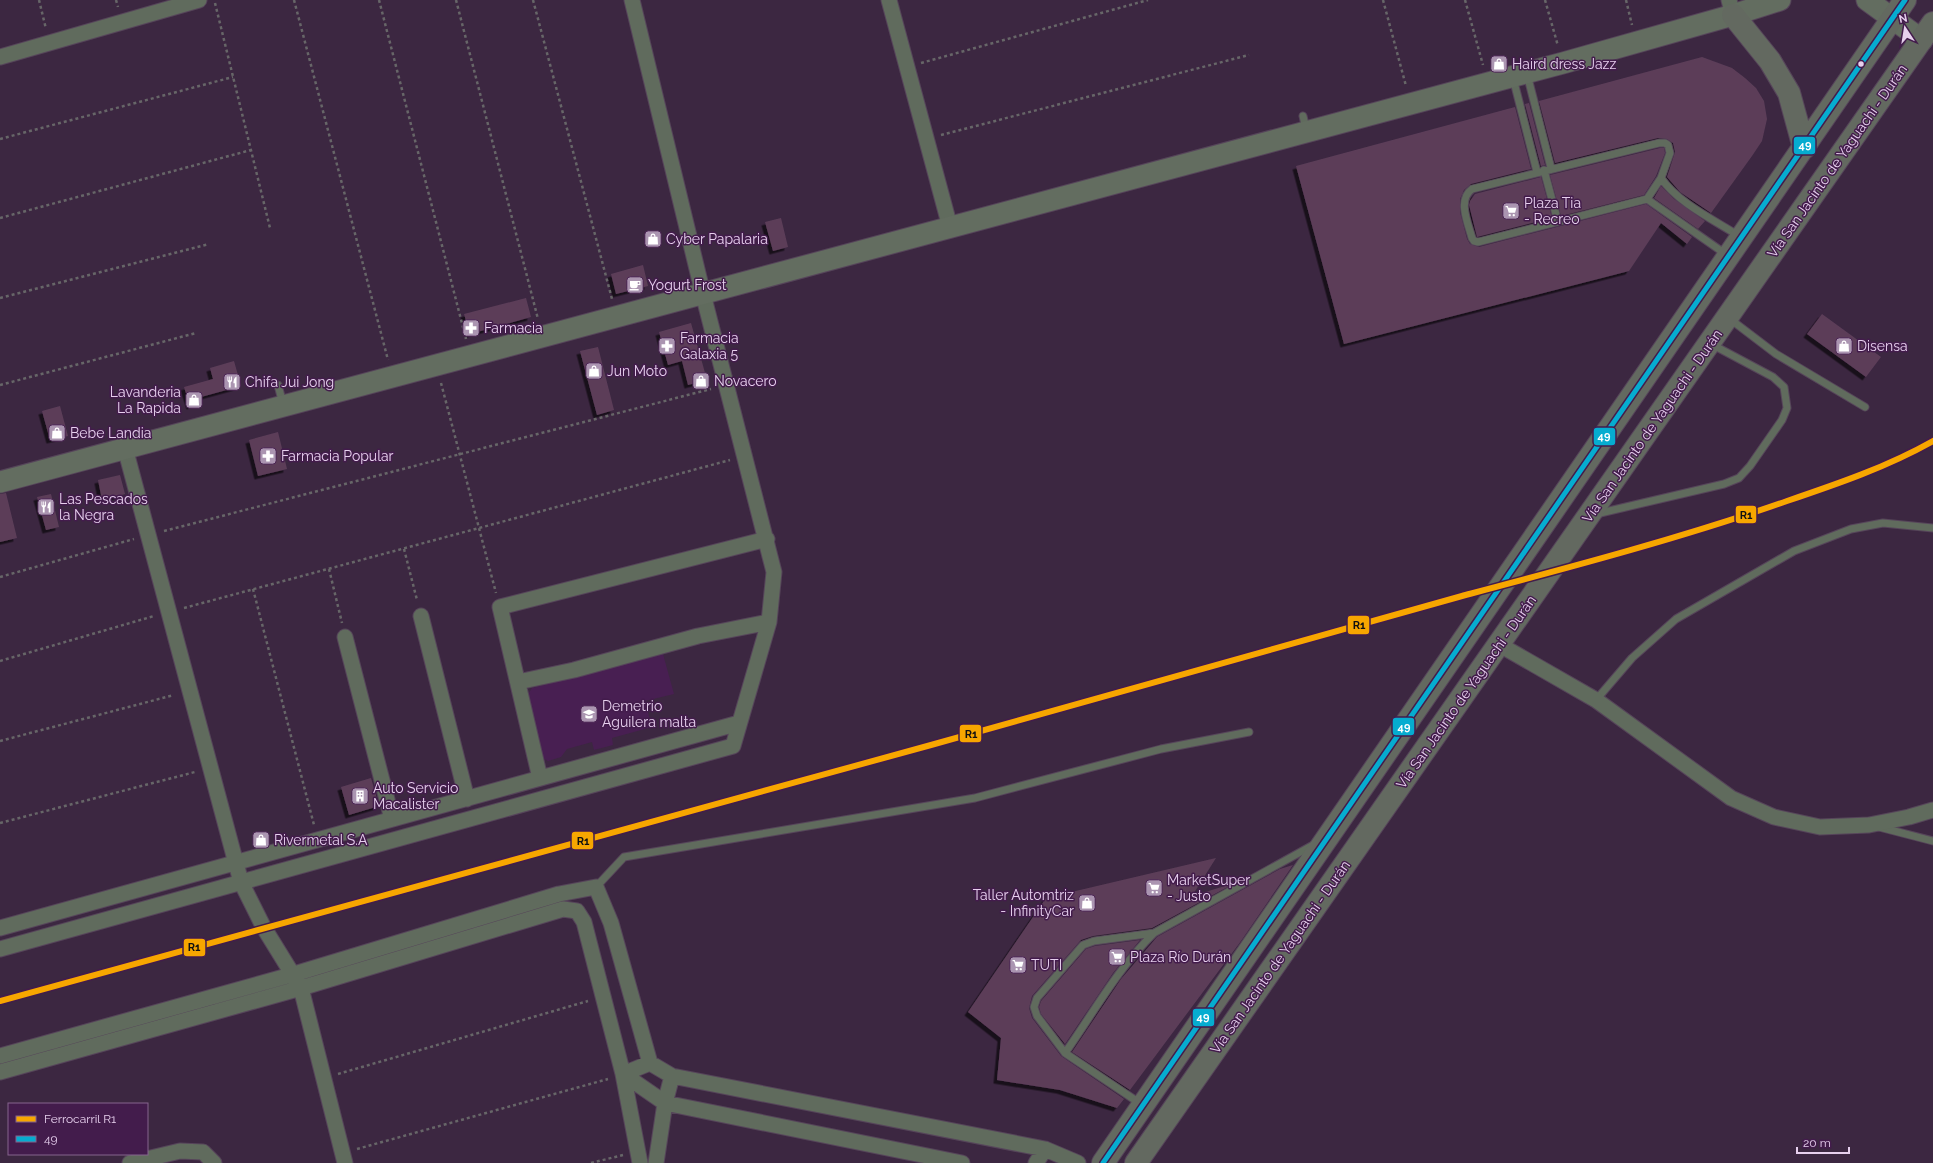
<svg xmlns="http://www.w3.org/2000/svg" width="1933" height="1163" viewBox="0 0 1933 1163" font-family="Raleway,sans-serif">
  <style>
    .built { fill: #481f52 }
    .building { fill: #5c3e59; filter: url(#shadow) }
    .lines { fill: none; stroke-linecap: round; stroke-linejoin: round }
    .lane-casing { stroke: #56455a; stroke-width: 9 }
    .street-casing { stroke: #56455a; stroke-width: 17 }
    .secondary-casing { stroke: #56455a; stroke-width: 23 }
    .primary-casing { stroke: #56455a; stroke-width: 24 }
    .path { stroke: #676668; stroke-width: 2.5; stroke-dasharray: 3 3; stroke-linecap: butt }
    .lane { stroke: #606b5d; stroke-width: 7 }
    .street { stroke: #606b5d; stroke-width: 15 }
    .secondary { stroke: #636d60; stroke-width: 21 }
    .primary { stroke: #636960; stroke-width: 22 }
    .bus-1-casing { stroke: #431c4c; stroke-width: 8 }
    .bus-1 { stroke: #06acd0; stroke-width: 5 }
    .rail-1-casing { stroke: #431c4c; stroke-width: 9 }
    .rail-1 { stroke: #f7a600; stroke-width: 6 }
    .bus-dot { fill: #e7d0ee; stroke: #431c4c; stroke-width: 1.5 }
    .labels { text-anchor: middle; dominant-baseline: central; stroke-width: 3; stroke-linejoin: round; paint-order: stroke }
    .poi-label { font-size: 14px; fill: #e7d0ee; stroke: #431c4c; text-anchor: start }
    .street-label { font-size: 14px; fill: #e7d0ee; stroke: #431c4c }
    .line-badge { stroke: #431c4c; stroke-width: 1.5 }
    .badge-label { font-size: 11px; text-anchor: middle; font-weight: bold; fill: #fff }
    .pale-badge-label { font-size: 11px; text-anchor: middle; font-weight: bold; fill: #111 }
  </style>
  <defs>
    <filter id="shadow"><feDropShadow dx="-3.5" dy="3.5" stdDeviation="0" flood-color="#0009"/></filter>
  </defs>
  <rect width="100%" height="100%" fill="#3c2741"/>
  <!-- built -->
  <path class="built" d="M663 654 674 694 645 701 652 727 612 738 613 745 594 750 592 742 567 749 561 757 548 761 539 756 525 699 532 688Z"/>
  <!-- building -->
  <path class="building" d="M1702 57 1732 68 1745 78 1756 88 1764 101 1767 119 1762 141 1752 156 1711 213 1680 192 1667 177 1675 152 1673 143 1667 139 1658 138 1555 163 1539 101Z
    M1529 103 1545 165 1541 166 1525 104Z
    M1515 107 1531 169 1471 184 1464 190 1460 199V212L1467 239 1470 244 1479 247 1646 204 1692 237 1687 244 1661 223 1629 271 1344 344 1296 166Z
    M1660 148H1664L1665 153 1656 176 1644 195 1561 216 1550 175Z
    M1541 177 1552 218 1477 237 1469 205 1470 201 1475 194Z
    M1661 186 1674 199 1705 221 1698 229 1654 198Z
    M781 218 788 247 773 251 765 222Z
    M643 265 648 286 616 294 611 274Z
    M526 298 531 317 470 334 464 314Z
    M1822 314 1881 357 1866 377 1807 334Z
    M691 323 707 380 688 385 682 361 668 365 659 332Z
    M598 347 614 410 597 415 580 351Z
    M234 361 241 386 201 397 202 402 190 406 184 387 213 379 210 368Z
    M60 406 68 436 50 440 42 411Z
    M278 432 287 469 258 476 249 440Z
    M120 475 125 494 102 500 98 480Z
    M6 493 17 538 0 542V494Z
    M51 494 59 527 46 530 37 497Z
    M371 778 379 806 349 815 341 787Z
    M1216 858 1192 896 1235 883 1152 928 1093 936 1081 940 1032 996 1029 1008 1032 1018 1061 1056 1124 1099 1117 1108 1060 1090 997 1080 1001 1038 968 1012 1046 898Z
    M1293 865 1241 941 1130 1090 1072 1052 1121 979 1157 937 1280 869Z
    M1140 940 1113 973 1065 1044 1041 1014 1039 1007 1041 1001 1086 949 1095 946Z"/>
  <g class="lines">
    <defs>
      <path id="lane" d="M1527 74 1551 168
        M1513 78 1537 172
        M1303 116 1306 129
        M1544 170 1558 222
        M1647 199 1661 178
        M1727 255 1647 199 1478 242 1474 241 1472 238C1468 223 1457 200 1472 189L1659 143H1665L1668 145 1670 153 1661 178C1678 203 1714 220 1739 236
        M1730 319 1776 354 1865 407
        M278 385 283 404
        M1596 514 1724 484 1739 478 1750 466 1782 420 1787 408 1784 387 1773 377 1711 344
        M1596 700 1632 658 1676 619 1794 551 1851 529 1883 523 1933 528
        M1879 827 1933 841
        M596 887 624 857 975 798 1161 749 1249 732
        M1065 1053 1037 1016 1034 1007 1037 998 1083 945 1094 941 1154 933
        M1141 1104 1065 1053C1094 1012 1117 969 1154 933L1315 844"/>
      <path id="street" d="M889 0 950 227
        M1729 0 1733 15
        M0 57 199 0
        M125 448 241 882 264 928 301 988 345 1163
        M421 616 467 799
        M345 637 392 819
        M1500 645 1596 700 1731 798 1774 817 1820 827 1869 825 1909 817 1933 810
        M518 682 574 670 698 636 769 622
        M540 778 500 607 767 539
        M0 928 739 723
        M0 949 733 746 769 622 774 572 703 294 632 0
        M0 1056 291 975 559 894 596 887 611 923 650 1063 672 1076 1045 1149 1078 1163
        M0 1072 301 988 563 909 577 911 584 922 623 1074 665 1103 962 1163
        M130 1163 180 1151 203 1152 214 1163
        M640 1163 623 1074 650 1063
        M656 1163 665 1103 672 1076
        M1036 1163 1045 1149"/>
      <path id="secondary" d="M1867 0 1922 40
        M0 482 1563 63 1733 15 1780 0"/>
      <path id="primary" d="M1733 15 1770 61 1789 93 1804 148
        M1103 1163 1905 0
        M1136 1163 1933 23"/>
    </defs>
    <!-- lane casing -->
    <use href="#lane" class="lane-casing"/>
    <!-- street casing -->
    <use href="#street" class="street-casing"/>
    <!-- secondary casing -->
    <use href="#secondary" class="secondary-casing"/>
    <!-- primary casing -->
    <use href="#primary" class="primary-casing"/>
    <!-- path -->
    <path class="path" d="M39 0 46 29
      M116 0 118 7
      M294 0 388 360
      M379 0 466 339
      M456 0 538 319
      M533 0 612 299
      M1383 0 1406 86
      M1465 0 1483 65
      M1545 0 1558 46
      M1626 0 1632 25
      M215 3 270 228
      M921 63 1148 0
      M941 135 1249 55
      M0 139 233 77
      M0 218 251 150
      M0 298 209 244
      M441 383 496 593
      M0 385 196 333
      M164 531 711 389
      M404 549 417 600
      M329 569 342 623
      M0 577 134 539
      M253 589 314 825
      M184 608 730 460
      M0 661 154 616
      M0 741 174 695
      M0 823 195 772
      M338 1074 588 1001
      M357 1149 608 1079
      M591 1163 623 1155"/>
    <!-- lane -->
    <use href="#lane" class="lane"/>
    <!-- street -->
    <use href="#street" class="street"/>
    <!-- secondary -->
    <use href="#secondary" class="secondary"/>
    <!-- primary -->
    <use href="#primary" class="primary"/>
    <defs>
      <path id="bus-1" d="M1103 1163 1905 0"/>
    </defs>
    <!-- bus-1 casing -->
    <use href="#bus-1" class="bus-1-casing"/>
    <!-- bus-1 -->
    <use href="#bus-1" class="bus-1"/>
    <defs>
      <path id="rail-1" d="M0 1001 931 745 1462 596C1571 567 1681 538 1787 501 1837 484 1887 467 1933 441"/>
    </defs>
    <!-- rail-1 casing -->
    <use href="#rail-1" class="rail-1-casing"/>
    <!-- rail-1 -->
    <use href="#rail-1" class="rail-1"/>
  </g>
  <!-- icons -->
  <defs>
    <symbol id="shop-square" viewBox="-11 -11 22 22"><rect x="-9" y="-9" width="18" height="18" rx="4" fill="#ab95b1" stroke="#431c4c"/><path d="M-5-2.5h2.3a2.7 3.5 0 0 1 5.4 0H5L5.5 6h-11ZM-1.5-2.5h3a1.5 2.3 0 0 0-3 0Z" fill="#fff"/></symbol>
    <symbol id="supermarket-square" viewBox="-11 -11 22 22"><rect x="-9" y="-9" width="18" height="18" rx="4" fill="#ab95b1" stroke="#431c4c"/><path d="M-6-5.5h2.5l.6 2H6L4.5 2H-2.5L-4.4-4H-6ZM-1.5 3.2a1.3 1.3 0 1 0 .1 0ZM3 3.2a1.3 1.3 0 1 0 .1 0Z" fill="#fff"/></symbol>
    <symbol id="cafe-square" viewBox="-11 -11 22 22"><rect x="-9" y="-9" width="18" height="18" rx="4" fill="#ab95b1" stroke="#431c4c"/><path d="M-5.5-4.5H6V0H3Q3 3.5 0 3.5H-2.5Q-5.5 3.5-5.5 0ZM3-3.2v2h1.7v-2ZM-6 4.5H4V6H-6Z" fill="#fff"/></symbol>
    <symbol id="pharmacy-square" viewBox="-11 -11 22 22"><rect x="-9" y="-9" width="18" height="18" rx="4" fill="#ab95b1" stroke="#431c4c"/><path d="M-2-6h4v4h4v4h-4v4h-4v-4h-4v-4h4Z" fill="#fff"/></symbol>
    <symbol id="restaurant-square" viewBox="-11 -11 22 22"><rect x="-9" y="-9" width="18" height="18" rx="4" fill="#ab95b1" stroke="#431c4c"/><path d="M-5-6h1v4h1v-4h1v4h1v-4h1v5L-1.5 .5V6h-2V.5L-5-1ZM5-6V6H3V1.5H1.5Q1.5-4 5-6Z" fill="#fff"/></symbol>
    <symbol id="school-square" viewBox="-11 -11 22 22"><rect x="-9" y="-9" width="18" height="18" rx="4" fill="#ab95b1" stroke="#431c4c"/><path d="M0-5L7-2L0 1L-7-2ZM-4 1L0 2.5L4 1V4Q0 6-4 4Z" fill="#fff"/></symbol>
    <symbol id="building-square" viewBox="-11 -11 22 22"><rect x="-9" y="-9" width="18" height="18" rx="4" fill="#ab95b1" stroke="#431c4c"/><path d="M-4-6H4V6H1V3H-1V6H-4ZM-2.5-4.3h1.7v1.8h-1.7ZM.8-4.3h1.7v1.8H.8ZM-2.5-1h1.7V.8h-1.7ZM.8-1h1.7V.8H.8Z" fill="#fff"/></symbol>
  </defs>
  <g fill-rule="evenodd">
    <use href="#shop-square" x="1489" y="54" width="20" height="20"/>
    <use href="#supermarket-square" x="1501" y="201" width="20" height="20"/>
    <use href="#shop-square" x="643" y="229" width="20" height="20"/>
    <use href="#cafe-square" x="625" y="275" width="20" height="20"/>
    <use href="#pharmacy-square" x="461" y="318" width="20" height="20"/>
    <use href="#pharmacy-square" x="657" y="336" width="20" height="20"/>
    <use href="#shop-square" x="1834" y="336" width="20" height="20"/>
    <use href="#shop-square" x="584" y="361" width="20" height="20"/>
    <use href="#shop-square" x="691" y="371" width="20" height="20"/>
    <use href="#restaurant-square" x="222" y="372" width="20" height="20"/>
    <use href="#shop-square" x="184" y="390" width="20" height="20"/>
    <use href="#shop-square" x="47" y="423" width="20" height="20"/>
    <use href="#pharmacy-square" x="258" y="446" width="20" height="20"/>
    <use href="#restaurant-square" x="36" y="497" width="20" height="20"/>
    <use href="#school-square" x="579" y="704" width="20" height="20"/>
    <use href="#building-square" x="350" y="786" width="20" height="20"/>
    <use href="#shop-square" x="251" y="830" width="20" height="20"/>
    <use href="#supermarket-square" x="1144" y="878" width="20" height="20"/>
    <use href="#shop-square" x="1077" y="893" width="20" height="20"/>
    <use href="#supermarket-square" x="1107" y="947" width="20" height="20"/>
    <use href="#supermarket-square" x="1008" y="955" width="20" height="20"/>
  </g>
  <!-- markers -->
  <circle class="bus-dot" cx="1861" cy="64" r="3.5"/>
  <g class="labels">
    <!-- poi labels -->
    <g class="poi-label">
      <text x="1512" y="64">Haird dress Jazz</text>
      <text x="1524" y="203">Plaza Tia<tspan x="1524" dy="16">- Recreo</tspan></text>
      <text x="666" y="239">Cyber Papalaria</text>
      <text x="648" y="285">Yogurt Frost</text>
      <text x="484" y="328">Farmacia</text>
      <text x="680" y="338">Farmacia<tspan x="680" dy="16">Galaxia 5</tspan></text>
      <text x="1857" y="346">Disensa</text>
      <text x="607" y="371">Jun Moto</text>
      <text x="714" y="381">Novacero</text>
      <text x="245" y="382">Chifa Jui Jong</text>
      <text x="181" y="392" text-anchor="end">Lavanderia<tspan x="181" dy="16">La Rapida</tspan></text>
      <text x="70" y="433">Bebe Landia</text>
      <text x="281" y="456">Farmacia Popular</text>
      <text x="59" y="499">Las Pescados<tspan x="59" dy="16">la Negra</tspan></text>
      <text x="602" y="706">Demetrio<tspan x="602" dy="16">Aguilera malta</tspan></text>
      <text x="373" y="788">Auto Servicio<tspan x="373" dy="16">Macalister</tspan></text>
      <text x="274" y="840">Rivermetal S.A</text>
      <text x="1167" y="880">MarketSuper<tspan x="1167" dy="16">- Justo</tspan></text>
      <text x="1074" y="895" text-anchor="end">Taller Automtriz<tspan x="1074" dy="16">- InfinityCar</tspan></text>
      <text x="1130" y="957">Plaza Río Durán</text>
      <text x="1031" y="965">TUTI</text>
    </g>
    <!-- street labels -->
    <g class="street-label">
      <text transform="translate(1837 161) rotate(-55)">Vía San Jacinto de Yaguachi - Durán</text>
      <text transform="translate(1652 426) rotate(-55)">Vía San Jacinto de Yaguachi - Durán</text>
      <text transform="translate(1466 692) rotate(-55)">Vía San Jacinto de Yaguachi - Durán</text>
      <text transform="translate(1280 957) rotate(-55)">Vía San Jacinto de Yaguachi - Durán</text>
    </g>
  </g>
  <g class="line-badge">
    <rect x="1793" y="136" width="23" height="19" rx="4" fill="#06acd0"/>
    <rect x="1593" y="427" width="23" height="19" rx="4" fill="#06acd0"/>
    <rect x="1735" y="505" width="22" height="19" rx="4" fill="#f7a600"/>
    <rect x="1347" y="615" width="23" height="20" rx="4" fill="#f7a600"/>
    <rect x="1392" y="717" width="23" height="19" rx="4" fill="#06acd0"/>
    <rect x="959" y="724" width="23" height="19" rx="4" fill="#f7a600"/>
    <rect x="571" y="831" width="23" height="19" rx="4" fill="#f7a600"/>
    <rect x="183" y="938" width="23" height="19" rx="4" fill="#f7a600"/>
    <rect x="1192" y="1008" width="23" height="19" rx="4" fill="#06acd0"/>
  </g>
  <g class="badge-label">
    <text x="1805" y="149">49</text>
    <text x="1604" y="440">49</text>
    <text x="1404" y="731">49</text>
    <text x="1203" y="1021">49</text>
  </g>
  <g class="pale-badge-label">
    <text x="1746" y="519">R1</text>
    <text x="1359" y="629">R1</text>
    <text x="971" y="738">R1</text>
    <text x="583" y="845">R1</text>
    <text x="194" y="951">R1</text>
  </g>
  <!-- legend -->
  <rect x="8" y="1103" width="140" height="52" fill="#431c4c" stroke="#85648d"/>
  <rect x="16" y="1116" width="20" height="6" fill="#f7a600" stroke="#85648d"/>
  <text x="44" y="1123" font-size="12" fill="#e7d0ee">Ferrocarril R1</text>
  <rect x="16" y="1136" width="20" height="6" fill="#06acd0" stroke="#85648d"/>
  <text x="44" y="1143" font-size="12" fill="#e7d0ee">49</text>
  <!-- north arrow -->
  <g transform="translate(1905 28) rotate(348)" stroke="#431c4c" stroke-width="3" paint-order="stroke">
  <path d="M0-3L7 15L0 10L-7 15Z" fill="#e7d0ee"/>
  <text y="-6" font-size="11" font-weight="bold" text-anchor="middle" fill="#e7d0ee">N</text>
  </g>
  <!-- scale -->
  <path d="M1797 1147v6h52v-6" fill="none" stroke="#e7d0ee" stroke-width="2"/>
  <text x="1803" y="1147" font-size="12" fill="#e7d0ee" stroke="#431c4c" stroke-width="3" paint-order="stroke">20 m</text>
</svg>
